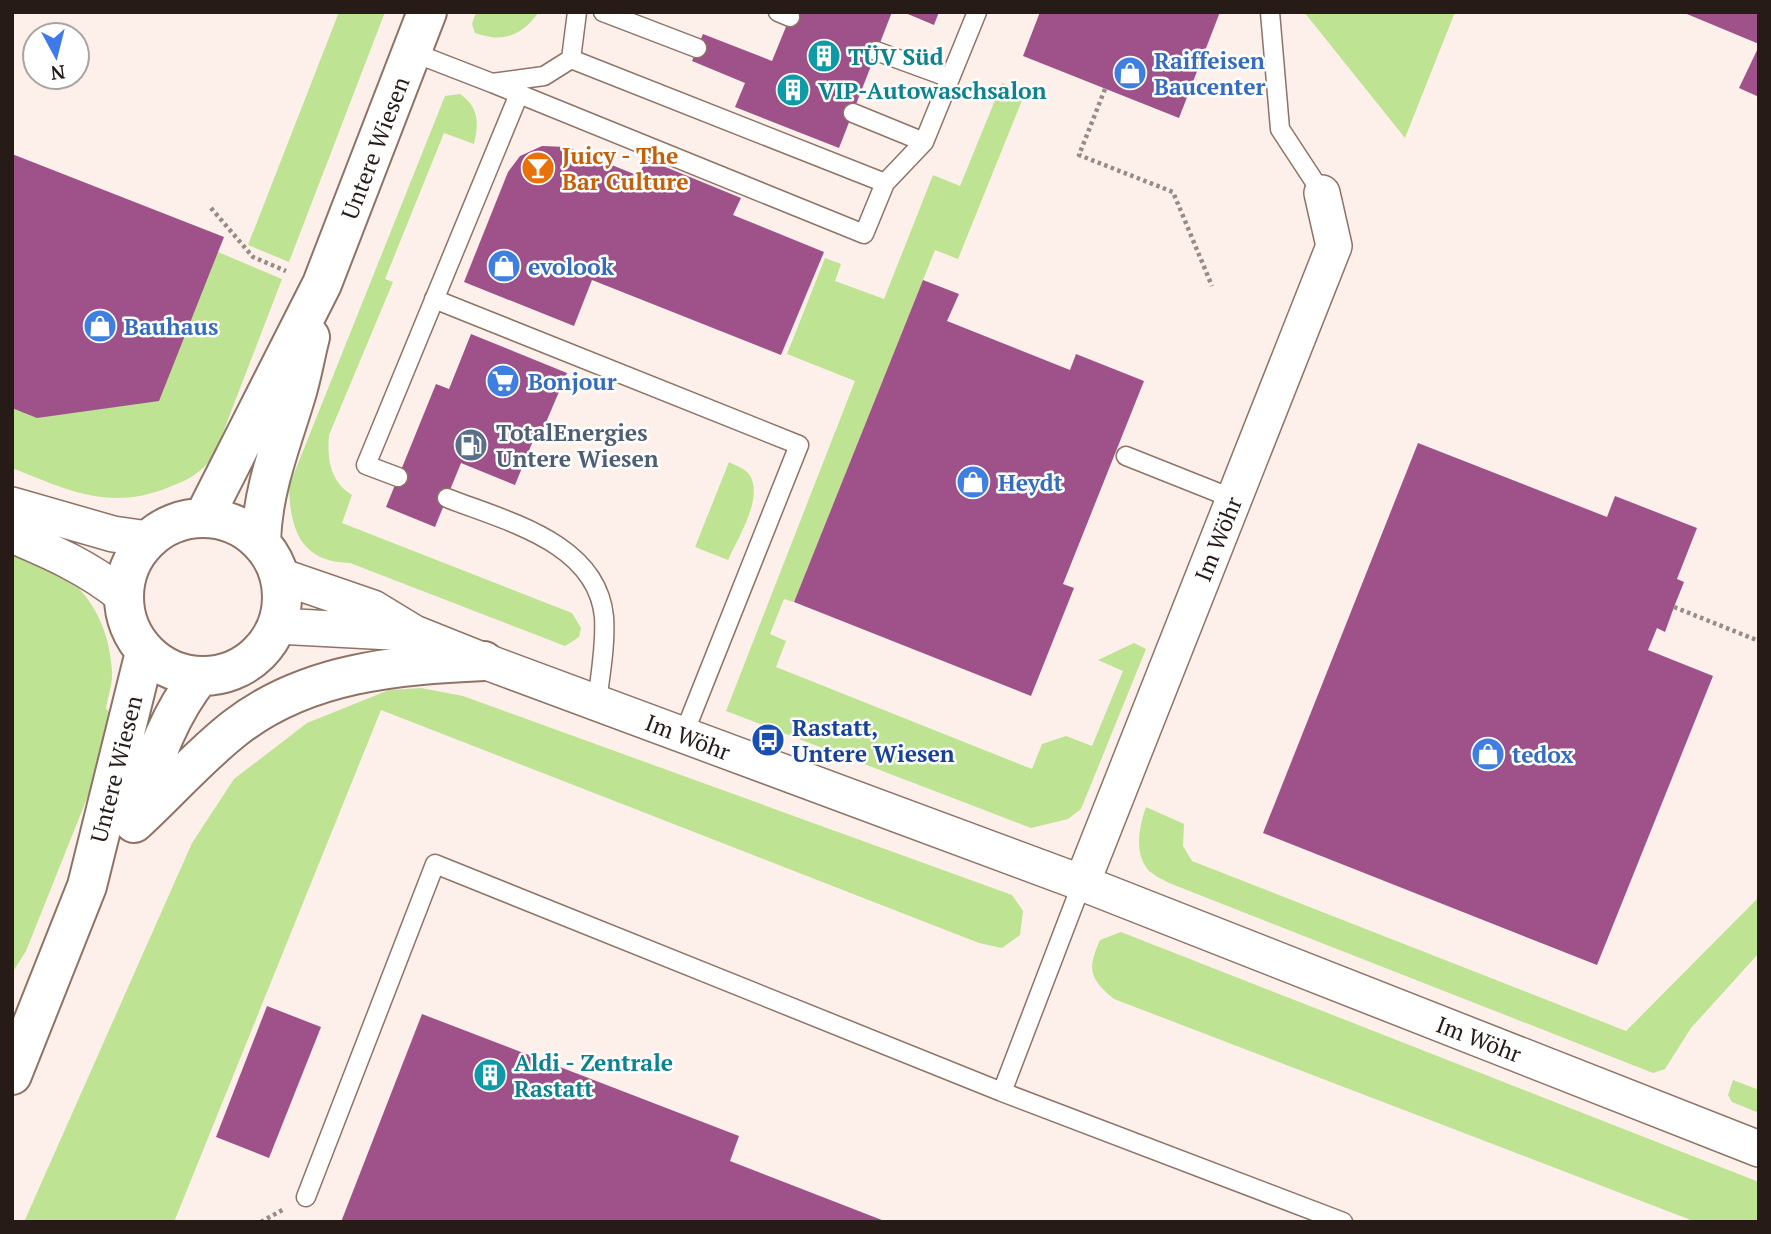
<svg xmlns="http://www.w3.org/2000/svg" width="1771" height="1234" viewBox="0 0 1771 1234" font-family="'PT Serif',serif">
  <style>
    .green { fill: #bee392 }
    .building { fill: #9e5289 }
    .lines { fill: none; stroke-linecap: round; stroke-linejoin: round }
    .lane-casing { stroke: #8f7366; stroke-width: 21 }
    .street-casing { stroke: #8f7366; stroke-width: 38 }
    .secondary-casing { stroke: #8f7366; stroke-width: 42 }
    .path { stroke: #978b86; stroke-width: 4.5; stroke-dasharray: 3.5 3.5; stroke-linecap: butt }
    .lane { stroke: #fff; stroke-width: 18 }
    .street { stroke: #fff; stroke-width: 35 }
    .secondary { stroke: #fff; stroke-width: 38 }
    .labels { text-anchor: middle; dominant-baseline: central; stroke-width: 5; stroke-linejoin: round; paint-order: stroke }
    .culture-label { font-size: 23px; font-weight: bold; fill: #0d838f; stroke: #fff; text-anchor: start }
    .shop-label { font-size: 23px; font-weight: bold; fill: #366cbe; stroke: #fff; text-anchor: start }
    .street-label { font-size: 23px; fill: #261b16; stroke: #fff }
    .food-label { font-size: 23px; font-weight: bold; fill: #c56008; stroke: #fff; text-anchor: start }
    .service-label { font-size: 23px; font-weight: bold; fill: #4e5e75; stroke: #fff; text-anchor: start }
    .transit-label { font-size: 23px; font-weight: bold; fill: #164399; stroke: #fff; text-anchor: start }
  </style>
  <rect width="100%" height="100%" fill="#fdf0ea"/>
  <!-- green -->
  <path class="green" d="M339 12H385L289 262 248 245Z
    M476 12H539C521 36 504 43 475 33L472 24Z
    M1304 12H1455L1405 138Z
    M1002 83 1025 93 958 259 935 250 794 602 784 599 770 634 786 641 776 667 1032 769 1042 744 1066 736 1092 746 1123 671 1098 660 1134 643 1146 649 1081 809 1068 819 1031 828 726 711 855 381 787 354 825 258 841 264 835 281 884 299 933 175 960 186Z
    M460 94C479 107 479 123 474 144L444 133 385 279 393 282 329 435C327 458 330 482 352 495L342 523 572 613 581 628 579 637 565 646 350 563C301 562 290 530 289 486L445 96Z
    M218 252 282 279 214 456C198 475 190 479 167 488 108 511 68 490 12 468V408Z
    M729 462C735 465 745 469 749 474 765 497 737 539 728 560L695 547Z
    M12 544C69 569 108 604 112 671 113 683 108 696 106 708L117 723 26 951 12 973Z
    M421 688 463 696 1012 895 1023 911 1020 935 1002 948 979 943 381 710 174 1222H24L192 843 234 779 307 723 389 690Z
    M1146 807 1184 824 1183 846 1192 861 1626 1031 1759 897V953L1691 1028 1665 1069 1653 1073 1169 883C1162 879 1150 874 1146 867 1134 850 1140 824 1146 807Z
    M1121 932 1759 1182V1222H1696L1114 999C1089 979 1087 969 1100 940Z
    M1733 1080 1759 1090V1113L1732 1102 1728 1095Z"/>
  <!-- building -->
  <path class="building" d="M792 12H892L839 148 735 107 745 83 692 61 703 34 772 61Z
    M903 12H939L934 25Z
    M1040 12H1220L1179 118 1023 56Z
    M1682 12H1759V44Z
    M1759 46V97L1739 88Z
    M542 146 567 147 639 176 646 159 741 198 733 215 824 252 781 355 592 280 574 326 464 282 508 172 520 156Z
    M12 154 224 237 159 401 37 418 12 408Z
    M923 280 959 294 947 321 1070 370 1076 354 1144 381 1063 584 1074 588 1031 696 794 602Z
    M471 334 567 373 544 427 539 426 515 485 461 463 435 527 386 507 436 384 449 389Z
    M1418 443 1607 517 1615 496 1697 528 1677 579 1684 582 1674 607 1665 632 1657 628 1648 650 1713 676 1597 965 1263 833Z
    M267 1006 321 1027 269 1158 216 1137Z
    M422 1014 739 1136 730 1161 887 1222H341Z"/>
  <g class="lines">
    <defs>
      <path id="lane" d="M603 12 697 48
        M778 12 790 17
        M1270 12 1280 129 1322 193
        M876 51 950 78
        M412 52 492 83
        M519 94 864 234 885 183 571 59
        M853 113 924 142
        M885 183 924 142 977 12
        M434 299 799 445 683 736
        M1126 456 1234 499
        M398 477 366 465 519 94 492 83 544 76 571 59 577 12
        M447 498C505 521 597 542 604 617 606 646 600 675 597 703
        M1082 883 1002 1092 1343 1222
        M306 1197 435 864 1002 1092"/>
      <path id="street" d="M12 505 113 534 148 539
        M12 535C52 552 89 568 123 596
        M280 576 373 608 414 633 484 661 1082 883 1759 1149
        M277 626 410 633
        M1082 883 1334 246 1322 193"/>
      <path id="secondary" d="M204 517 322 284 427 12
        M124 597a79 79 0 1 1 158 0a79 79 0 1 1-158 0Z
        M261 543C262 490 281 445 296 395 302 376 305 356 310 337
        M135 819C152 768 165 719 200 676
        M134 823C168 792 199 756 235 728 307 672 397 665 484 661
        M12 1075 87 886 145 652"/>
    </defs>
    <!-- lane casing -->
    <use href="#lane" class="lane-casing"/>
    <!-- street casing -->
    <use href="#street" class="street-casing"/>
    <!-- secondary casing -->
    <use href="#secondary" class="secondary-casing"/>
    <!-- path -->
    <path class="path" d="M1105 89 1079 155 1173 192 1212 286
      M211 208 253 257 286 271
      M1674 607 1759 641
      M261 1222 284 1209"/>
    <!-- lane -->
    <use href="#lane" class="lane"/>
    <!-- street -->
    <use href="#street" class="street"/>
    <!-- secondary -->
    <use href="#secondary" class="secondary"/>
  </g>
  <!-- icons -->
  <defs>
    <symbol id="building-disc" viewBox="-11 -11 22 22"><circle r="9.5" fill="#0f9aa8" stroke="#fff"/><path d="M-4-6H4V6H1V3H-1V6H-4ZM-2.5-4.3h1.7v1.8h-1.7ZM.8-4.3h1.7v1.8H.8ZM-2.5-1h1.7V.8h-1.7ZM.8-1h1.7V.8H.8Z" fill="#fff"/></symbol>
    <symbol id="shop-disc" viewBox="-11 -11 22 22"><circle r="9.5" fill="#3f7fe0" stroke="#fff"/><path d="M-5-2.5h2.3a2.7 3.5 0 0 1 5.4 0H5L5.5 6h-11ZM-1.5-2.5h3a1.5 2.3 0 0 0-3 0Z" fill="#fff"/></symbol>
    <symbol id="bar-disc" viewBox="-11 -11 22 22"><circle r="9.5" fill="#e8710a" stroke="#fff"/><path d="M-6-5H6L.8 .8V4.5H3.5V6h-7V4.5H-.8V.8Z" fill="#fff"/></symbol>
    <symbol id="supermarket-disc" viewBox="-11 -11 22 22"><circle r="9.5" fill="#3f7fe0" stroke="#fff"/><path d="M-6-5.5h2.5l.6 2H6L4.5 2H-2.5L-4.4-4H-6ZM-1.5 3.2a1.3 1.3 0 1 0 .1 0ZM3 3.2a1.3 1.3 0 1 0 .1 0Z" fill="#fff"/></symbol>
    <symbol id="fuel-disc" viewBox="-11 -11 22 22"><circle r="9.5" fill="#5c6f8a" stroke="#fff"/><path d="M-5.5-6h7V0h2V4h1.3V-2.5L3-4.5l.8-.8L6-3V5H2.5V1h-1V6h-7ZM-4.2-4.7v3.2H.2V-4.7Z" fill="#fff"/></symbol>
    <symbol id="bus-disc" viewBox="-11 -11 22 22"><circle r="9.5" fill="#1a4fb4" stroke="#fff"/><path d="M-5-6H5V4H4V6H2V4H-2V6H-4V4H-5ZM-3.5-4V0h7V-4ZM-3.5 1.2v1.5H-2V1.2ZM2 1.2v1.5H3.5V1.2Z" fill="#fff"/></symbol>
  </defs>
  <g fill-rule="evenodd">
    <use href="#building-disc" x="805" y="37" width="38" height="38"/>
    <use href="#shop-disc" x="1111" y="54" width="38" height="38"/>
    <use href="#building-disc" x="774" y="71" width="38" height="38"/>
    <use href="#bar-disc" x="519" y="149" width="38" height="38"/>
    <use href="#shop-disc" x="485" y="247" width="38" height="38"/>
    <use href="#shop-disc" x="81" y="307" width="38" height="38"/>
    <use href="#supermarket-disc" x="484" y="362" width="38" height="38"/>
    <use href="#fuel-disc" x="452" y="426" width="38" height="38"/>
    <use href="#shop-disc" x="954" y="463" width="38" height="38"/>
    <use href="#bus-disc" x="749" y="721" width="38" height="38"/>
    <use href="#shop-disc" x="1469" y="735" width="38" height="38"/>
    <use href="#building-disc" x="471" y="1056" width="38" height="38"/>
  </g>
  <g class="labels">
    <!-- culture labels -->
    <g class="culture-label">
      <text x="848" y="56">TÜV Süd</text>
      <text x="818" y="90">VIP-Autowaschsalon</text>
      <text x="514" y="1062">Aldi - Zentrale<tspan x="514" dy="26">Rastatt</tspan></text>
    </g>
    <!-- shop labels -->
    <g class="shop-label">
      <text x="1154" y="60">Raiffeisen<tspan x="1154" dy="26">Baucenter</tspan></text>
      <text x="528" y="266">evolook</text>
      <text x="124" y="326">Bauhaus</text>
      <text x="528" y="381">Bonjour</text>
      <text x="998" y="482">Heydt</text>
      <text x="1512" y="754">tedox</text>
    </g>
    <!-- street labels -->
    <g class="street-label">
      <text transform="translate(375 148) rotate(-69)">Untere Wiesen</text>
      <text transform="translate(1218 539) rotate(-68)">Im Wöhr</text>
      <text transform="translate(688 737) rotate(21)">Im Wöhr</text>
      <text transform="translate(116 769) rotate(-76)">Untere Wiesen</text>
      <text transform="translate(1479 1039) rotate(21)">Im Wöhr</text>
    </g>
    <!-- food labels -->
    <g class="food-label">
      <text x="562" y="155">Juicy - The<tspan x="562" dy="26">Bar Culture</tspan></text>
    </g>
    <!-- service labels -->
    <g class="service-label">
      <text x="496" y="432">TotalEnergies<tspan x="496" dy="26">Untere Wiesen</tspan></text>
    </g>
    <!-- transit labels -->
    <g class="transit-label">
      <text x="792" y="727">Rastatt,<tspan x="792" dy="26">Untere Wiesen</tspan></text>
    </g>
  </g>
  <!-- border -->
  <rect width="1771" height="1234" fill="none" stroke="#261b16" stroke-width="28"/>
  <!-- north arrow -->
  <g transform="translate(56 56) rotate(173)"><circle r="33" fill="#ffffff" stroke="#a8a4a2" stroke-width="2"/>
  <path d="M0-5L12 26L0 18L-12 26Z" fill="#4079e9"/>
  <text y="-10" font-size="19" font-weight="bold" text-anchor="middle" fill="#261b16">N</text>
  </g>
</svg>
